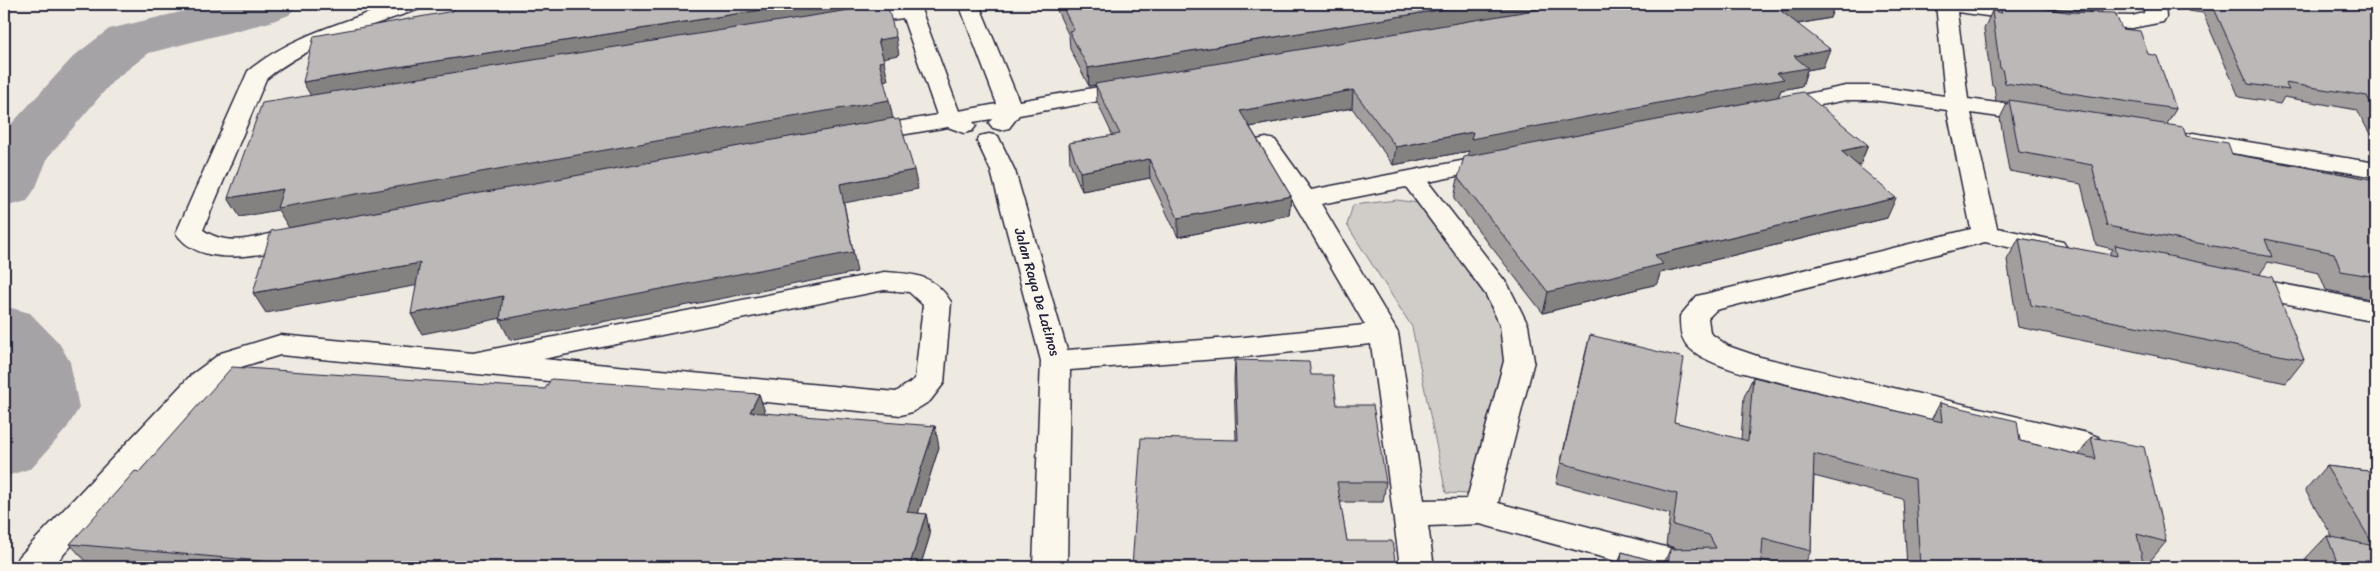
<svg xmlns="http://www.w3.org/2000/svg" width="2380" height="571" viewBox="0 0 2380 571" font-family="Sriracha,sans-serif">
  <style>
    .green { fill: #d0cdc9; stroke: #797882 }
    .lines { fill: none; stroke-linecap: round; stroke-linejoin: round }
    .river { fill: #a6a3a7; fill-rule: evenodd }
    .street-casing { stroke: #22223b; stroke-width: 3 }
    .street { fill: #fbf7ec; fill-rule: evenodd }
    .rail-casing { stroke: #22223b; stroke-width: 5 }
    .rail { stroke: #fbf7ec; stroke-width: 3; stroke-dasharray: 9; stroke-linecap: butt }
    .wall { fill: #a29e9e; stroke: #22223b; fill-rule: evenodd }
    .shaded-wall { fill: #848181; stroke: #22223b }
    .building { fill: #bcb8b8; stroke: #22223b }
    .labels { text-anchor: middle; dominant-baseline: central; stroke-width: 4; stroke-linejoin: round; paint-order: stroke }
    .street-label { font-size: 14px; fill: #22223b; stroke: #fbf7ec }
  </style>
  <rect width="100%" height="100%" fill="#eeeae2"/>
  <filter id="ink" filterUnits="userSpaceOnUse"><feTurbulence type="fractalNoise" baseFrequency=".02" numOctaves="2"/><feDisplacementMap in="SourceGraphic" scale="10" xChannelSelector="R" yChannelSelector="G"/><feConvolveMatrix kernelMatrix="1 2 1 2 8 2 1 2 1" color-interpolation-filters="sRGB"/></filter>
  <g filter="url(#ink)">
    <!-- green -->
    <path class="green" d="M1397 200 1418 203 1505 313 1511 359 1491 495 1446 493 1412 327 1347 225 1353 205Z"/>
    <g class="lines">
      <!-- river -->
      <path class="river" d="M214 4H297L289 15 270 22 149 53 114 80 48 157 36 187 27 201 4 207V132L74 56 109 29Z
        M4 306 30 313 59 343 70 362 79 408 67 428 32 468 4 477Z"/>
      <defs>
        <path id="street" d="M395 4H425L422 8C368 27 311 42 266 79L203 230C241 256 279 221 313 230L317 236 313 242C276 252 202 273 176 233L248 71C291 36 344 22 395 4Z
          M899 4H919L959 111 997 104 959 4H979L1019 101 1133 81 1141 83 1144 88 1141 93 1133 95 1019 115 1009 128 1001 130 993 128 989 123 992 119 973 122 976 126 972 131 964 133 948 127 865 141 857 139 853 134 857 129 937 115 903 18 854 25 846 24 843 19 846 14 899 6Z
          M1936 4C1971 4 2005 3 2040 11L2043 16 2040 21 2032 22 1957 12 1968 99 2041 109 2049 111 2053 116 2049 121 2041 123 1971 113 1997 228 2063 242 2067 248 2063 254 2054 257 1985 242 1716 310 1708 318 1710 333 1728 346 1760 357 2087 433 2098 437 2103 445 2098 453 2087 457 1755 376C1736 371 1691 359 1683 339 1680 333 1680 323 1680 316L1697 296 1971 229 1947 110 1873 100H1846L1775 114 1767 112 1763 107 1767 102 1846 86H1873L1945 96Z
          M2145 4H2165L2166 17 2163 22 2132 28 2083 27 2075 26 2072 21 2075 16 2083 15 2132 16 2144 13Z
          M2193 133 2376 163V177L2184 145 2181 140 2184 135Z
          M989 134 998 136 1015 171 1067 350 1244 337 1365 325 1293 201 1254 145 1257 140 1266 138 1275 140 1311 190 1497 154 1506 156 1509 161 1506 166 1428 182 1508 285 1528 325 1534 361 1498 503 1688 553 1700 557 1705 567H1638L1480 524 1428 526 1434 567H1400L1371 344 1244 357 1070 370 1067 567H1033L1041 361 991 171 977 141 980 136ZM1406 187 1486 295 1500 325 1504 361 1467 499 1424 500 1398 333 1321 204Z
          M884 272C914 274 934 274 951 302L944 383 930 401 912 412 901 415 280 355 241 367 213 391 52 567H14L19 557 191 375 221 353 280 335 473 353ZM884 290 909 292 923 305 915 379 896 392 543 359Z
          M2240 276 2376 302V322L2230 292 2226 285 2230 278Z"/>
      </defs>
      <!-- street casing -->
      <use href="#street" class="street-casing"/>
      <!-- street -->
      <use href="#street" class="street"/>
      <defs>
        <path id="rail" d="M4 6 12 4"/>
      </defs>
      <!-- rail casing -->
      <use href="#rail" class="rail-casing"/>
      <!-- rail -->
      <use href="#rail" class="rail"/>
    </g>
    <!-- wall -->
    <path class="wall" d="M1054 4H1835L1830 18 1798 24 1823 67 1807 70 1802 86 1781 90 1778 97 1868 145 1860 165 1858 166 1887 218 1660 273 1657 284 1543 313 1454 199 1458 178 1468 157 1469 151 1393 165 1352 108 1250 127 1291 196 1289 215 1178 237 1150 178 1082 191 1070 162 1069 143 1113 136 1097 102 1096 85 1089 86 1070 49 1069 36Z
      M1998 4H2105L2101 13 2122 29 2148 54 2176 109 2167 124 2186 136 2232 154 2376 180V300L2326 290 2319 273 2268 262 2260 274 2304 360 2286 383 2018 327 2007 260 2019 238 2109 255 2113 249 2096 245 2081 184 2009 171 2000 118 2008 102 1996 101 1994 86H1992L1984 29 1992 11 1995 12ZM2027 6 2097 12H2068Z
      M2186 4H2376V135L2370 134 2357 110 2284 97 2280 104 2239 97 2203 13 2188 11Z
      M1590 335 1674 422 1741 440 1744 397 1753 377 1931 420 1940 403 2020 441 2079 455 2091 437 2166 542 2150 561 2143 560 2144 567H1907L1903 499 1814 476 1811 551 1803 567H1788L1762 560 1761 567H1617L1622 552 1664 564 1670 549H1678L1666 545 1670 514 1556 483 1585 355Z
      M1235 360 1311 375 1337 405 1386 482 1383 502H1340L1347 541 1132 567 1236 440 1234 380Z
      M545 389 759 394 765 414 939 447 918 513 926 514 930 535 920 567H115L89 565 70 544 139 472Z
      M2326 466 2376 472V567H2308L2305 559 2327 536H2332L2305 490Z"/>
    <!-- shaded-wall -->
    <path class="shaded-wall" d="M799 4H885V6L312 98 303 82Z
      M1475 4H1575L1089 86 1088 68Z
      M1820 4H1835L1830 18 1775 28 1781 11Z
      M896 37 899 55 882 58 878 40Z
      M1830 49 1823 67 1807 70 1802 86 1781 90 1778 97 1468 158 1469 151 1393 165 1396 147 1777 73 1794 56Z
      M884 61 888 80 883 81 879 62Z
      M1353 90 1352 108 1239 129 1240 111Z
      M889 100 893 119 289 228 278 210 240 217 228 198 283 189Z
      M1868 145 1860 165 1833 171 1841 151Z
      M1149 159 1150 178 1082 191 1080 172Z
      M914 170 918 189 844 203 857 272 510 340 500 320 840 184Z
      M1291 196 1289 215 1178 237V218Z
      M1896 198 1887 218 1660 273 1657 284 1543 313 1548 292 1655 255Z
      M420 263 430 283 266 313 253 293Z
      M503 296 512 316 422 334 411 314Z
      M759 394 766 415 750 412Z
      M935 426 939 447 912 533 907 512Z
      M926 514 930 535 920 567H909Z"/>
    <!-- building -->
    <path class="building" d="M454 4H799L303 82 314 36 453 11Z
      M887 4 896 37 878 40 884 61 879 62 889 100 277 208 283 189 228 198 262 103Z
      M1061 4H1475L1088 68 1069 31 1074 30Z
      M1570 4H1820L1781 11 1830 49 1794 56 1808 68 1777 73 1784 79 1471 139 1473 132 1396 147 1353 90 1240 111 1291 196 1178 218 1149 159 1080 172 1069 143 1120 134 1095 84Z
      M1999 4H2011L2068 12 2115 13 2122 29 2140 31 2148 54 2157 56 2176 109 2005 83 2002 69 2000 68 1992 11 2002 13Z
      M2212 4H2376V114L2367 96 2285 83 2289 90 2248 84Z
      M1803 92 1868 145 1841 151 1896 198 1655 255 1663 264 1548 292 1458 178 1464 157Z
      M2009 100 2183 127 2186 136 2228 143 2232 154 2376 180V277L2341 271 2334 253 2265 239 2272 257 2107 226 2092 165 2019 152Z
      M894 118 895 120 899 119 914 170 840 184 853 252 500 320 503 296 411 314 420 263 253 293 271 231Z
      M2019 238 2117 256 2115 245 2272 277 2304 360 2031 305Z
      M1590 335 1684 358 1674 422 1748 441 1753 377 1942 422 1940 403 2017 421 2020 441 2096 459 2091 437 2144 447 2166 542 2137 534 2144 567H1920L1915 479 1814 454 1811 551 1763 538 1761 567H1620L1622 552 1668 565 1670 549 1716 548 1709 535 1673 525 1677 494 1561 463Z
      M1235 360 1309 362 1311 375H1333L1337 405H1373L1386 482H1337L1347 541H1392L1396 567H1132L1141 438 1238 440Z
      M232 367 545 389 551 379 759 394 750 412 935 426 907 512 926 514 909 567H328L70 544 135 471 139 472Z
      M2326 466 2376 472V567H2339L2327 536 2374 546Z"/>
  </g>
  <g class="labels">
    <!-- street labels -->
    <g class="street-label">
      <text transform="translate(1037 292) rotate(74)">Jalan Raya De Latinos</text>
    </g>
  </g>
  <!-- margin -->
  <rect width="2380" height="571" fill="none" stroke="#fbf7ec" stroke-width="20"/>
  <rect x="10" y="10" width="2360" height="551" fill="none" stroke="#22223b" stroke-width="2" filter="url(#ink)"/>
</svg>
